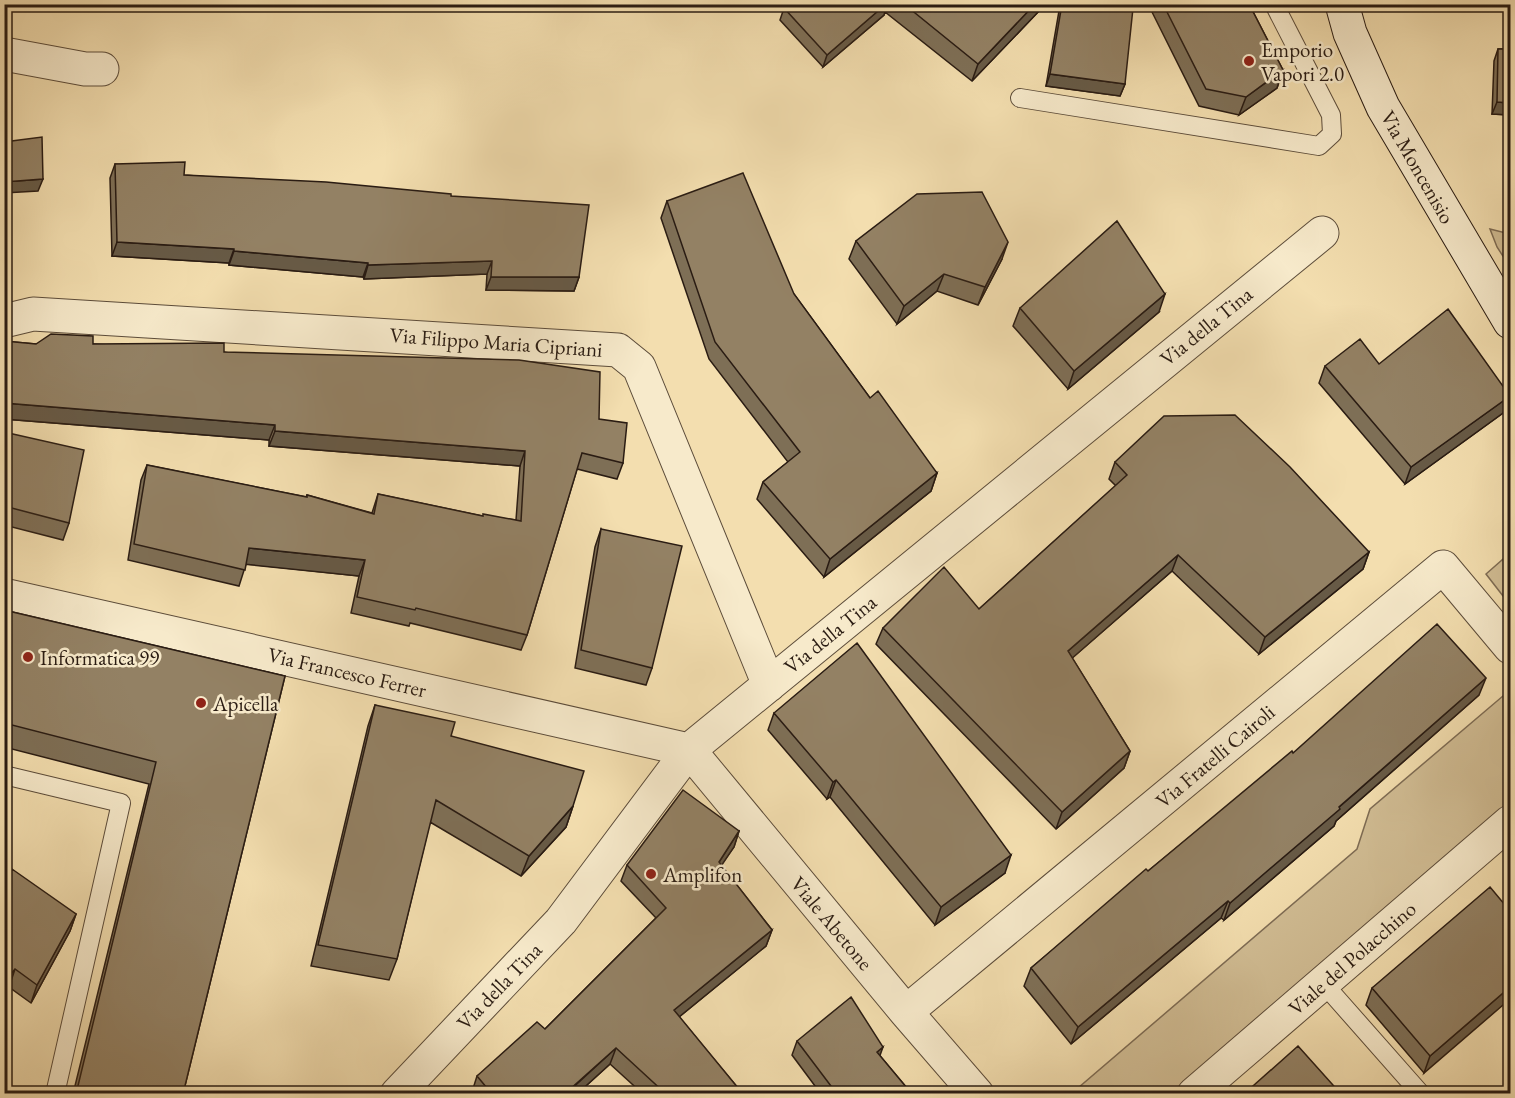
<svg xmlns="http://www.w3.org/2000/svg" width="1515" height="1098" viewBox="0 0 1515 1098" font-family="'EB Garamond',serif">
  <style>
    .green { fill: #d1bd94; stroke: #7e6c54; stroke-width: 1.5 }
    .lines { fill: none; stroke-linecap: round; stroke-linejoin: round }
    .service-casing { stroke: #5c4c3a; stroke-width: 20 }
    .minor-casing { stroke: #5c4c3a; stroke-width: 35 }
    .secondary-casing { stroke: #2a1c13; stroke-width: 35 }
    .service { stroke: #f7eacb; stroke-width: 18 }
    .minor { stroke: #f7eacb; stroke-width: 33 }
    .secondary { stroke: #f7eacb; stroke-width: 33 }
    .wall { fill: #7e6f56; stroke: #2a1c13; stroke-width: 1.5 }
    .shaded-wall { fill: #675a46; stroke: #2a1c13; stroke-width: 1.5 }
    .building { fill: #938164; stroke: #2a1c13; stroke-width: 1.5 }
    .poi-dot { fill: #8f2418; stroke: #f7eacb; stroke-width: 2 }
    .labels { text-anchor: middle; dominant-baseline: central; stroke-width: 5; stroke-linejoin: round; paint-order: stroke }
    .poi-label { font-size: 21px; fill: #2a1c13; stroke: #f7eacb; text-anchor: start }
    .street-label { font-size: 21px; fill: #2a1c13; stroke: #f7eacb }
  </style>
  <rect width="100%" height="100%" fill="#f3deaf"/>
  <filter id="stains"><feTurbulence type="fractalNoise" baseFrequency=".00333" numOctaves="4"/><feColorMatrix values="0 0 0 0 .2 0 0 0 0 .09 0 0 0 0 .02 0 0 0 .5 -.17"/></filter>
  <radialGradient id="worn" r=".72"><stop offset=".6" stop-color="#630" stop-opacity="0"/><stop offset="1" stop-color="#630" stop-opacity=".3"/></radialGradient>
  <!-- green -->
  <path class="green" d="M1490 229 1510 234V267L1497 247Z
    M1510 553V605L1486 574Z
    M1510 690V822L1193 1093 1071 1094 1357 849 1370 809Z"/>
  <g class="lines">
    <defs>
      <path id="service" d="M1020 98 1319 146 1332 134 1331 115 1274 4
        M4 775 121 803 55 1094
        M1323 983 1421 1094"/>
      <path id="minor" d="M4 54 85 69H102
        M4 321 33 314 618 350 639 367 769 685
        M4 595 689 750
        M689 750 906 1012 977 1094
        M906 1012 1443 567 1510 647
        M397 1094 561 921 689 750 1322 233
        M1194 1094 1510 822"/>
      <path id="secondary" d="M1342 4 1350 33 1383 107 1510 322"/>
    </defs>
    <!-- service casing -->
    <use href="#service" class="service-casing"/>
    <!-- minor casing -->
    <use href="#minor" class="minor-casing"/>
    <!-- secondary casing -->
    <use href="#secondary" class="secondary-casing"/>
    <!-- service -->
    <use href="#service" class="service"/>
    <!-- minor -->
    <use href="#minor" class="minor"/>
    <!-- secondary -->
    <use href="#secondary" class="secondary"/>
  </g>
  <!-- wall -->
  <path class="wall" d="M789 4H1042L1041 9 972 81 885 12 884 15 823 67 780 20 784 8Z
    M1061 4H1109L1125 84 1120 96 1046 86 1059 11Z
    M1153 4H1249L1283 70 1277 88 1239 115 1199 106 1151 10Z
    M1498 49H1510V115L1492 114 1494 61Z
    M115 164 184 175 451 196 579 277 574 291 486 290 487 274 364 279 363 277 229 265V263L112 256 110 178Z
    M667 201 794 294 870 398 937 473 931 491 824 577 757 499 763 482 788 462 709 359 661 218Z
    M856 241 1002 259 978 305 937 291 897 324 849 259Z
    M1020 308 1159 312 1068 389 1013 326Z
    M4 341 36 344H93L224 352 599 419 623 463 617 479 577 469 527 635 521 650 410 623 409 626 351 613 359 576 246 564 239 586 128 560 141 480 147 465 306 497 307 495 372 513 378 494 482 516 516 520 520 466 269 446V440L4 419Z
    M1379 364 1510 396 1503 413 1405 484 1319 383 1325 366Z
    M4 432 69 523 63 540 4 525Z
    M1115 462 1369 552 1363 569 1259 654 1172 571 1072 658 1130 751 1124 768 1056 829 876 644 883 628 979 609 1116 486 1109 479Z
    M601 529 652 668 646 685 575 668 595 547Z
    M4 610 285 676 183 1094H73L149 784 4 747Z
    M1479 695 1336 821 1334 826 1224 920 1221 918 1071 1044 1024 986 1031 968 1148 871 1293 753Z
    M375 705 451 736 573 806 566 827 521 876 430 822 397 959 389 980 311 966 368 726Z
    M774 713 1005 873 935 925 830 797 827 799 768 730Z
    M739 831 734 847 721 865 772 930 766 946 679 1017 743 1094H643L610 1064 577 1094H473L472 1092 477 1076 545 1029 656 918 621 881 627 865Z
    M4 882 76 914 70 931 31 1003 9 987Z
    M1510 911 1424 1073 1366 1005 1372 988Z
    M797 1041 880 1056 912 1094H821L792 1055Z"/>
  <!-- shaded-wall -->
  <path class="shaded-wall" d="M886 4H887L884 15 823 67 827 55Z
    M1035 4H1042L1041 9 972 81 978 64Z
    M1283 70 1277 88 1239 115 1246 97Z
    M1050 74 1125 84 1120 96 1046 86Z
    M1497 102 1510 103V115L1492 114Z
    M43 179 38 191 4 193V182Z
    M117 242 234 249 229 263 112 256Z
    M1008 242 1002 259 978 305 985 287Z
    M234 251 368 263 363 277 229 265Z
    M492 261 487 274 364 279 368 265Z
    M944 274 937 291 897 324 904 306Z
    M491 277H579L574 291 486 290Z
    M1165 294 1159 312 1068 389 1074 371Z
    M1510 396 1503 413 1405 484 1411 467Z
    M4 403 275 425 269 440 4 419Z
    M275 431 525 451 520 466 269 446Z
    M937 473 931 491 824 577 830 559Z
    M249 548 365 560 359 576 243 564Z
    M1369 552 1363 569 1259 654 1265 637Z
    M1178 555 1172 571 1062 667 1068 651Z
    M1486 678 1479 695 1336 821 1334 826 1224 920 1230 903Z
    M1130 751 1124 768 1056 829 1062 812Z
    M836 780 830 797 827 799 833 782Z
    M573 806 566 827 521 876 529 856Z
    M739 831 734 847 713 878 719 862Z
    M1011 855 1005 873 935 925 941 907Z
    M1228 901 1221 918 1071 1044 1078 1027Z
    M76 914 70 931 31 1003 37 985Z
    M772 930 766 946 668 1026 674 1010Z
    M15 969 9 987 4 992V982Z
    M1510 987V999L1424 1073 1430 1056Z
    M883 1047 878 1061 877 1052Z
    M616 1048 610 1064 577 1094H566Z"/>
  <!-- building -->
  <path class="building" d="M789 4H886L827 55 784 8Z
    M904 4H1035L978 64Z
    M1062 4H1109L1133 8 1125 84 1050 74Z
    M1163 4H1249L1283 70 1246 97 1206 89Z
    M1498 49H1510V103L1497 102Z
    M42 137 43 179 4 182V142Z
    M185 162 184 175 326 182 451 194V196L589 205 579 277H491L492 261 368 265V263L234 251V249L117 242 115 164Z
    M743 173 794 294 870 398 878 391 937 473 830 559 763 482 800 452 715 342 667 201Z
    M982 192 1008 242 985 287 944 274 904 306 856 241 917 194Z
    M1117 221 1165 294 1074 371 1020 308Z
    M1448 309 1510 396 1411 467 1325 366 1360 339 1379 364Z
    M51 334 93 336V344L224 343V352L519 360 600 372 599 419 627 423 623 463 582 453 527 635 416 608 415 610 357 597 365 560 249 548 245 570 134 544 147 465 307 497V495L374 514 378 494 483 516V514L521 521 525 451 275 431V425L4 403V341L36 344Z
    M1235 415 1290 467 1369 552 1265 637 1178 555 1068 651 1130 751 1062 812 883 628 944 567 979 609 1127 475 1115 462 1164 416Z
    M4 432 84 450 69 523 4 506Z
    M601 529 682 546 652 668 581 650Z
    M4 610 285 676 183 1094H76L156 762 4 723Z
    M1437 624 1486 678 1339 807 1340 809 1230 903 1228 901 1078 1027 1031 968 1146 869 1148 871 1292 751 1293 753Z
    M857 643 1011 855 941 907 836 780 833 782 774 713Z
    M375 705 455 722 451 736 584 771 573 806 529 856 436 800 397 959 318 945Z
    M683 790 739 831 719 862 772 930 674 1010 743 1094H666L616 1048 567 1092 568 1094H492L477 1076 537 1022 545 1029 666 908 627 865Z
    M12 869 76 914 37 985 15 969 4 982V882Z
    M1490 887 1510 911V987L1430 1056 1372 988Z
    M851 997 883 1047 877 1052 912 1094H837L797 1041Z
    M1298 1046 1341 1094H1244Z"/>
  <!-- markers -->
  <g class="poi-dot">
    <circle cx="1249" cy="61" r="6"/>
    <circle cx="28" cy="657" r="6"/>
    <circle cx="201" cy="703" r="6"/>
    <circle cx="651" cy="874" r="6"/>
  </g>
  <g class="labels">
    <!-- poi labels -->
    <g class="poi-label">
      <text x="1261" y="49">Emporio<tspan x="1261" dy="24">Vapori 2.0</tspan></text>
      <text x="40" y="657">Informatica 99</text>
      <text x="213" y="703">Apicella</text>
      <text x="663" y="874">Amplifon</text>
    </g>
    <!-- street labels -->
    <g class="street-label">
      <text transform="translate(1418 167) rotate(60)">Via Moncenisio</text>
      <text transform="translate(1206 326) rotate(-39)">Via della Tina</text>
      <text transform="translate(496 342) rotate(4)">Via Filippo Maria Cipriani</text>
      <text transform="translate(830 634) rotate(-39)">Via della Tina</text>
      <text transform="translate(347 672) rotate(13)">Via Francesco Ferrer</text>
      <text transform="translate(1215 756) rotate(-40)">Via Fratelli Cairoli</text>
      <text transform="translate(832 923) rotate(50)">Viale Abetone</text>
      <text transform="translate(1352 958) rotate(-41)">Viale del Polacchino</text>
      <text transform="translate(499 986) rotate(-46)">Via della Tina</text>
    </g>
  </g>
  <!-- margin -->
  <rect width="1515" height="1098" fill="none" stroke="#f3deaf" stroke-width="24"/>
  <rect x="6" y="6" width="1503" height="1086" fill="none" stroke="#2a1c13" stroke-width="3"/>
  <rect x="12" y="12" width="1491" height="1074" fill="none" stroke="#2a1c13" stroke-width="1.5"/>
  <rect width="100%" height="100%" filter="url(#stains)"/>
  <rect width="100%" height="100%" fill="url(#worn)"/>
</svg>
